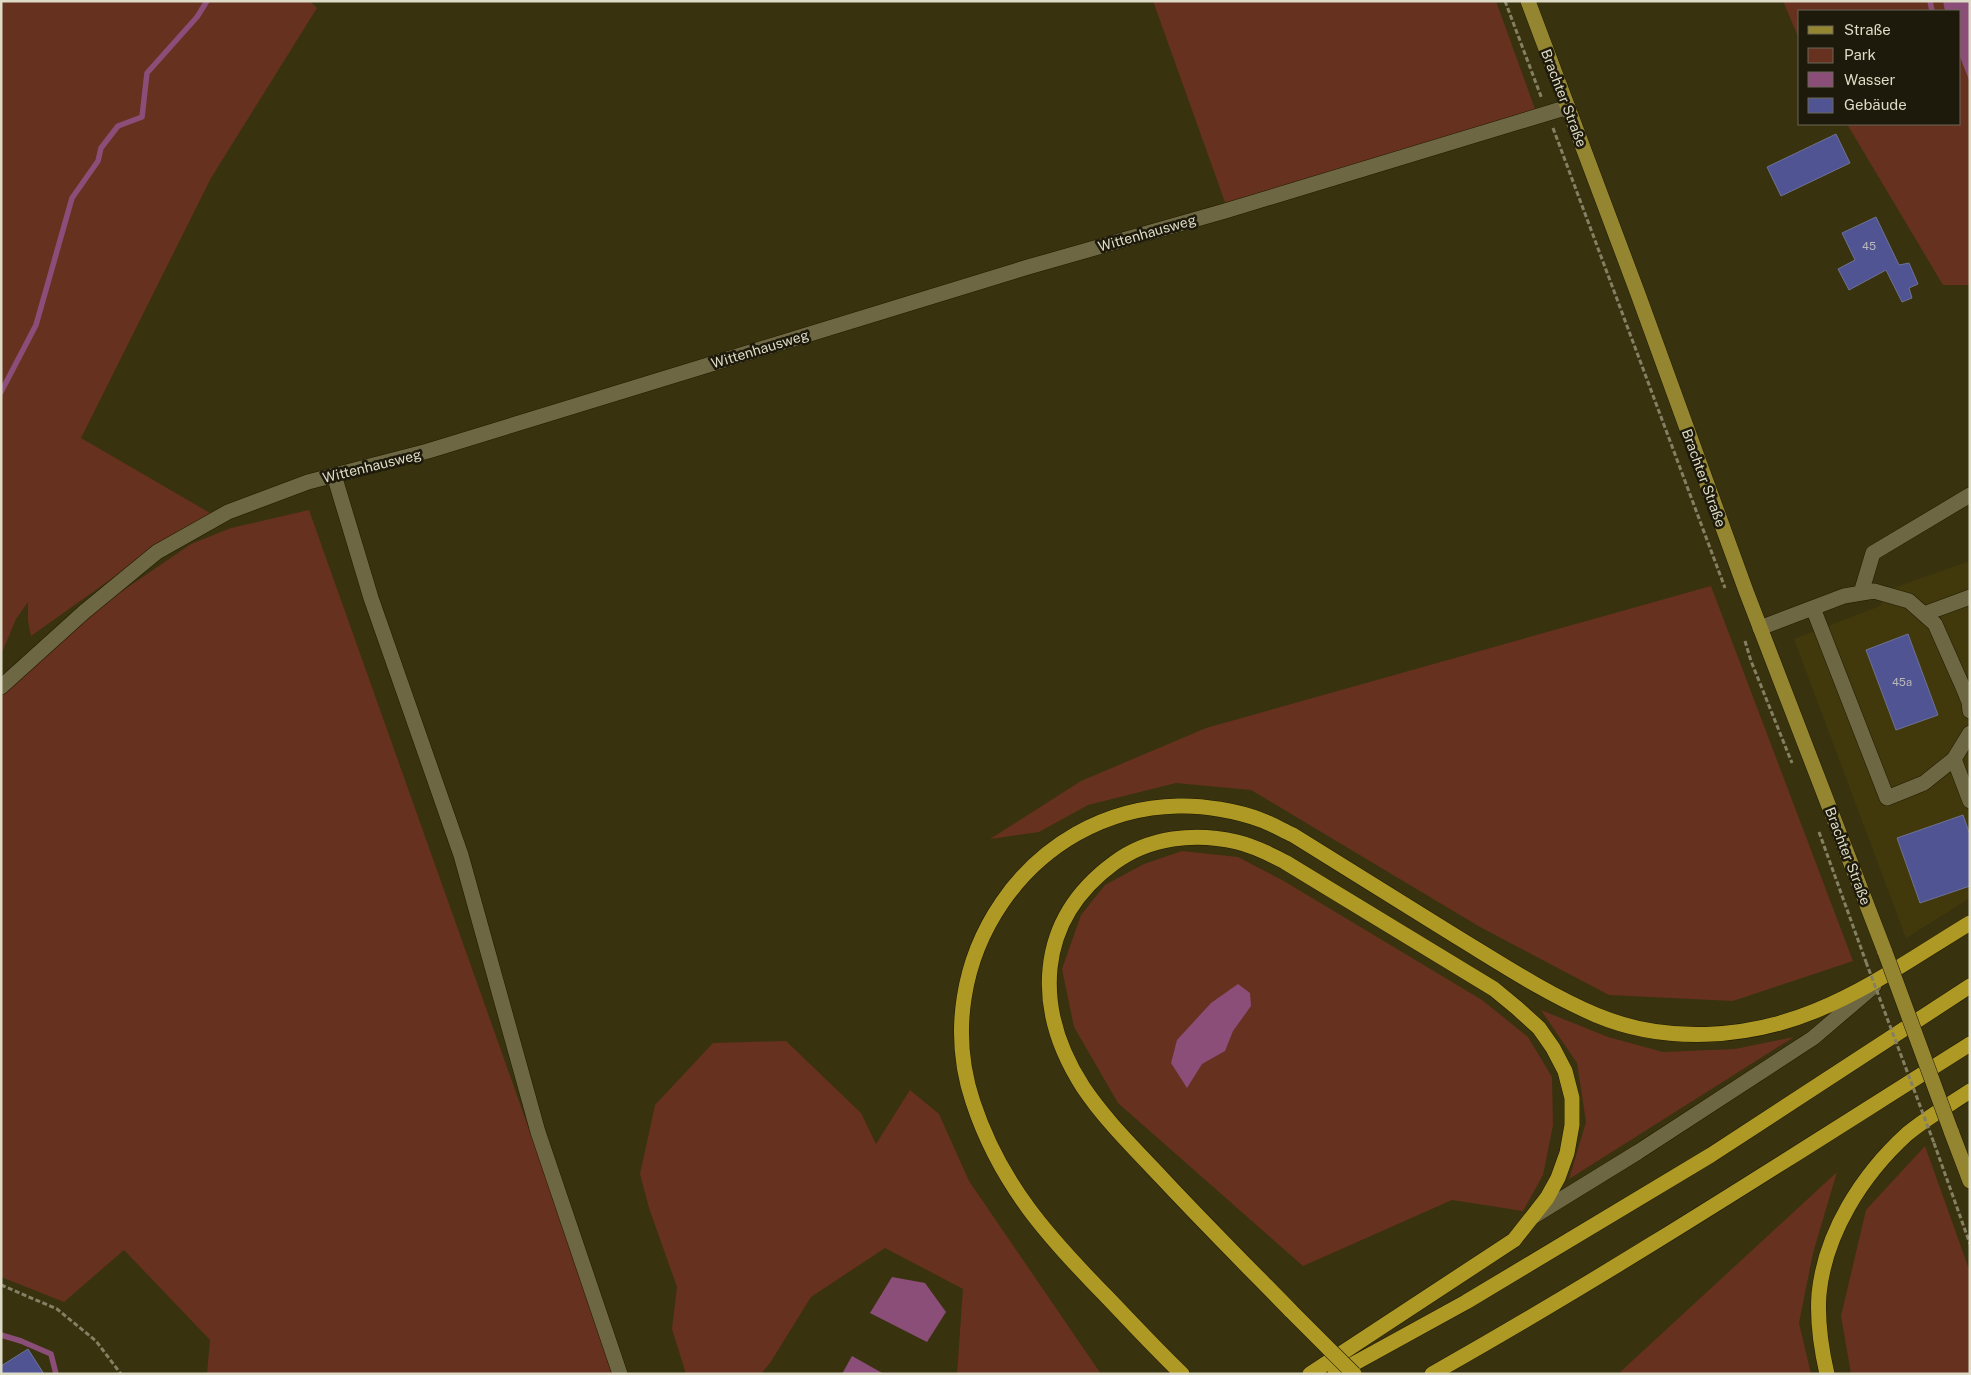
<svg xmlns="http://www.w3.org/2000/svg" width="1971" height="1375" viewBox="0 0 1971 1375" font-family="'Public Sans',sans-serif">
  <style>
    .built { fill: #41390b }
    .green { fill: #66311f }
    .water { fill: #8b4e79 }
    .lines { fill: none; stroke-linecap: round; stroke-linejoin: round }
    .stream { stroke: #8b4e79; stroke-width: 5.5 }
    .building { fill: #505492; stroke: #6e7294 }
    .minor-casing { stroke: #1f1a01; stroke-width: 16 }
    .major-casing { stroke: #1f1a01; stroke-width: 16 }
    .highway-casing { stroke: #1f1a01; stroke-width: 16 }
    .path { stroke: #858064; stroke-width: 3; stroke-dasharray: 5 2.5; stroke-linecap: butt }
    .minor { stroke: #6e6743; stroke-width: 15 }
    .major { stroke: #948530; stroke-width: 15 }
    .highway { stroke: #ae9924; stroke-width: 15 }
    .major-bridge-casing { stroke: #1f1a01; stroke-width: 16; stroke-linecap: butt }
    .highway-bridge-casing { stroke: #1f1a01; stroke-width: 16; stroke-linecap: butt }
    .path-bridge { stroke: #858064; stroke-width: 3; stroke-dasharray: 5 2.5; stroke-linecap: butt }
    .major-bridge { stroke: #948530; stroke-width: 15 }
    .highway-bridge { stroke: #ae9924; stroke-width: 15 }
    .labels { text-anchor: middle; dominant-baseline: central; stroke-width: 5; stroke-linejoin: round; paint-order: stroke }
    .number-label { font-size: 11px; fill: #bab9ba }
    .street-label { font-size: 14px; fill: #dedbc7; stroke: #1d1a0b }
  </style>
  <rect width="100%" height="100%" fill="#39320f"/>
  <!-- built -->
  <path class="built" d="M1970 561V898L1906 938 1794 639 1880 606 1890 589Z"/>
  <!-- green -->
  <path class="green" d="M1 1H310L317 8 211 178 81 438 210 513 152 550 31 636 28 621V602L16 619 1 655Z
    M1153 1H1496L1535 109 1226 205Z
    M1783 1H1970V285H1943L1847 124H1960V11H1800V41Z
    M309 510 616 1374H207L210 1340 124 1250 64 1302 1 1277V687L11 667 191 544 231 528Z
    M1711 586 1853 961 1733 1001 1609 995 1480 927 1251 790 1176 783 1088 805 1039 832 990 839 1081 781 1206 728Z
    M1182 851 1238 857 1282 880 1482 1000 1528 1037 1552 1077 1553 1125 1543 1175 1523 1211 1452 1200 1303 1266 1118 1103 1074 1027 1062 969 1081 915 1105 885 1144 864Z
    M1541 1010 1608 1037 1663 1052 1735 1049 1794 1037 1569 1179 1586 1122 1577 1063Z
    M786 1041 861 1113 876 1144 910 1090 939 1114 969 1181 1101 1374H957L963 1289 885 1248 811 1297 770 1363 761 1374H686L672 1329 677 1287 649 1208 640 1174 655 1105 713 1043Z
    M1925 1146 1970 1272V1374H1851L1841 1316 1866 1210Z
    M1837 1172 1813 1253 1799 1323 1811 1374H1618Z"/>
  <!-- water -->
  <path class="water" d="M1943 1H1970L1969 80 1960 57V11H1945Z
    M1238 984 1250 993 1251 1006 1233 1031 1225 1051 1202 1064 1187 1088 1171 1063 1177 1040 1211 1003Z
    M892 1277 925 1283 946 1312 927 1342 870 1313Z
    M852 1356 884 1374H842Z"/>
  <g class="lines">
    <!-- stream -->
    <path class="stream" d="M1930 1 1932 11
      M1 392 36 325 72 198 98 161 101 148 118 126 142 117 147 73 197 17 207 1
      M1 1335 21 1341 51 1354 56 1374"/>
  </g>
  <!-- building -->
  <path class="building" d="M1836 134 1850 163 1781 196 1767 167Z
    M1876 217 1899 265 1909 263 1918 284 1909 288 1912 298 1902 302 1886 270 1849 290 1838 269 1855 260 1842 233Z
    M1908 634 1938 715 1896 730 1866 650Z
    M1963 815 1970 835V886L1920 903 1897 838Z
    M28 1349 44 1374H1V1366Z"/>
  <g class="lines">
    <defs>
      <path id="minor" d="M334 475 371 598 461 855 538 1132 620 1374
        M1861 593 1873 553 1970 495
        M1813 608 1887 798 1924 783 1954 759 1970 733
        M1924 614 1970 597
        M1760 628 1844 596 1874 591 1909 601 1935 624 1962 685 1969 702 1970 711
        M1 687 84 612 157 552 228 512 308 482 428 451 1028 267 1225 211 1568 107
        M1954 759 1970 801
        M1534 1216 1638 1152 1813 1038 1874 986"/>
      <path id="major" d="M1528 1 1638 294 1746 591 1885 952
        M1951 1131 1970 1181"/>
      <path id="highway" d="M1291 1311C1248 1267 1204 1223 1162 1178 1135 1149 1105 1120 1083 1087 1033 1009 1035 921 1114 863 1149 837 1195 832 1237 842 1254 846 1270 854 1285 862L1494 989 1517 1008 1539 1028 1553 1048 1565 1071 1572 1098V1125L1567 1153 1558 1178 1547 1198 1514 1240 1310 1374
        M1182 1374C1156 1349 1132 1323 1107 1297 1048 1237 1000 1184 973 1102 926 962 1029 809 1178 806 1202 805 1238 811 1261 820 1272 824 1282 830 1293 835 1348 869 1403 903 1457 937 1503 965 1547 994 1596 1015 1665 1044 1747 1039 1815 1011 1870 989 1920 953 1970 923
        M1335 1374 1466 1302 1711 1155 1970 986
        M1432 1374C1615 1271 1792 1156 1970 1044
        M1827 1374C1821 1348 1817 1321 1819 1294 1825 1233 1862 1175 1907 1134 1926 1118 1949 1105 1970 1091"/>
    </defs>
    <!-- minor casing -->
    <use href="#minor" class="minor-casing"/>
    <!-- major casing -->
    <use href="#major" class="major-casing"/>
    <!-- highway casing -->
    <use href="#highway" class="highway-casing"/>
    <!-- path -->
    <path class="path" d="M1505 1 1542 99
      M1553 128 1725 588
      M1745 641 1751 661 1792 763
      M1819 832 1866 962
      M1934 1143 1970 1244
      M1 1285 57 1309 96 1341 121 1374"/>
    <!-- minor -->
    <use href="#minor" class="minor"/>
    <!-- major -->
    <use href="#major" class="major"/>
    <!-- highway -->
    <use href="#highway" class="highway"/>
    <defs>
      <path id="major-bridge" d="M1885 952 1951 1131"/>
      <path id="highway-bridge" d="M1291 1311 1354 1374"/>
    </defs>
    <!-- major-bridge casing -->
    <use href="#major-bridge" class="major-bridge-casing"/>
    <!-- highway-bridge casing -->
    <use href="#highway-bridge" class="highway-bridge-casing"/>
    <!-- path-bridge -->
    <path class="path-bridge" d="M1866 962 1934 1143"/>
    <!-- major-bridge -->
    <use href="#major-bridge" class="major-bridge"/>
    <!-- highway-bridge -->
    <use href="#highway-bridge" class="highway-bridge"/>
  </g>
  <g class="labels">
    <!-- number labels -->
    <g class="number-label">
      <text x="1869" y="246">45</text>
      <text x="1902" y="682">45a</text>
    </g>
    <!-- street labels -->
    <g class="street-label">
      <text transform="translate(1564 98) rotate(69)">Brachter Straße</text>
      <text transform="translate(1147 233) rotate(-16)">Wittenhausweg</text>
      <text transform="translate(760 349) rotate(-17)">Wittenhausweg</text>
      <text transform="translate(372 466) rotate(-14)">Wittenhausweg</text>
      <text transform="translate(1704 478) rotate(70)">Brachter Straße</text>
      <text transform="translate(1848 856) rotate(69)">Brachter Straße</text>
    </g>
  </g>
  <!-- border -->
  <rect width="1971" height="1375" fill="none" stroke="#dedbc7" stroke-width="5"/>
  <!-- legend -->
  <rect x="1798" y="10" width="162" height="115" fill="#1d1a0b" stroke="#6a6756"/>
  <rect x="1808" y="26" width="25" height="8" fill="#948530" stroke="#6a6756"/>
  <text x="1844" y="35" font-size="15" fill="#dedbc7">Straße</text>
  <rect x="1808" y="48" width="25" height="15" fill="#66311f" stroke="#6a6756"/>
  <text x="1844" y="60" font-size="15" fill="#dedbc7">Park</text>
  <rect x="1808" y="72" width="25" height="15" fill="#8b4e79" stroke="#6a6756"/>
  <text x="1844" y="85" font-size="15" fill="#dedbc7">Wasser</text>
  <rect x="1808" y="98" width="25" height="15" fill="#505492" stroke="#6a6756"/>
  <text x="1844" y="110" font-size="15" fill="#dedbc7">Gebäude</text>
</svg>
